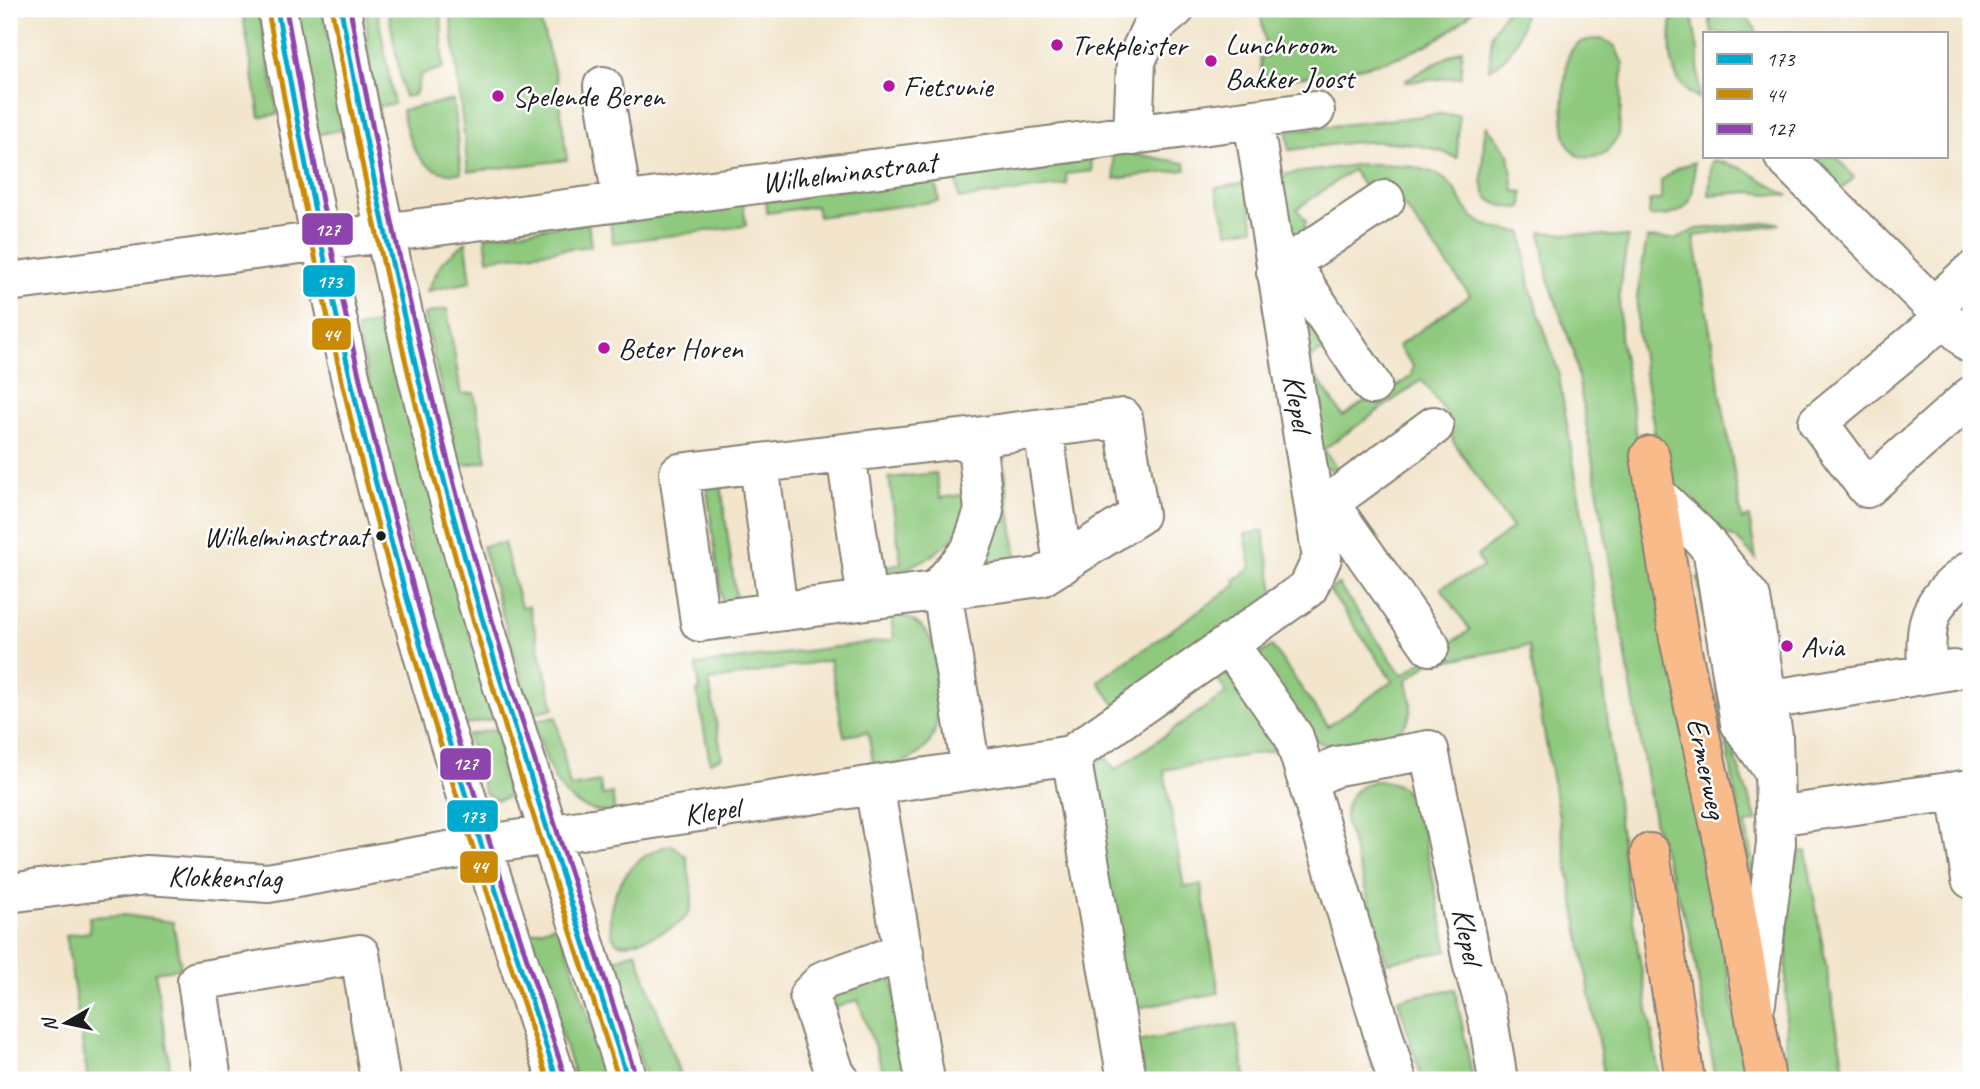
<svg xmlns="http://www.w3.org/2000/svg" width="1980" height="1089" viewBox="0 0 1980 1089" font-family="Caveat,sans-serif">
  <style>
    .green { fill: #8ec97e; stroke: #55724d; stroke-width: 2 }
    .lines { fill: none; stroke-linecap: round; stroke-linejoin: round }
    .minor-casing { stroke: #878074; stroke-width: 42 }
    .major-casing { stroke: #878074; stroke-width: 42 }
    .minor { stroke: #fff; stroke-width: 38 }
    .major { stroke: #fabb8b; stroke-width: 38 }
    .bus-1-casing { stroke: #fff; stroke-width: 10 }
    .bus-2-casing { stroke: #fff; stroke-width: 10 }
    .bus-3-casing { stroke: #fff; stroke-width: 10 }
    .bus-1 { stroke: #00a9ce; stroke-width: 5 }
    .bus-2 { stroke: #cb8a06; stroke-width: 5 }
    .bus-3 { stroke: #8e44ad; stroke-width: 5 }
    .poi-dot { fill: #b5179e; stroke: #fff; stroke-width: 2.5 }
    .bus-dot { fill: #1c1c1c; stroke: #fff; stroke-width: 2.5 }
    .labels { text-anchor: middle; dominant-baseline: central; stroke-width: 5; stroke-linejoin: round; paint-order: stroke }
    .bus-label { font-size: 28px; fill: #1c1c1c; stroke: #fff; text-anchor: end }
    .poi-label { font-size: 30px; fill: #1c1c1c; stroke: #fff; text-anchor: start }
    .street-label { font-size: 30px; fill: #1c1c1c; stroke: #fff }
    .line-badge { stroke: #fff; stroke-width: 2.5 }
    .badge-label { font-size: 19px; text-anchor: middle; font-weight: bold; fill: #fff }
  </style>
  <rect width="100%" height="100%" fill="#fff"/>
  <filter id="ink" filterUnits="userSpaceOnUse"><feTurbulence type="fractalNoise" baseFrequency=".0143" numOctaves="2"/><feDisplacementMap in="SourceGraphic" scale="14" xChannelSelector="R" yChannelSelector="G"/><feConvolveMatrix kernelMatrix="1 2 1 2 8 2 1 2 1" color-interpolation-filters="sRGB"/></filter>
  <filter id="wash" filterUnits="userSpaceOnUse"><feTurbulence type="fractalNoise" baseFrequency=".00686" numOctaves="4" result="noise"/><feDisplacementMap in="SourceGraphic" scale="28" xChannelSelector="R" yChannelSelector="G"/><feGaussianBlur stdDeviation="1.57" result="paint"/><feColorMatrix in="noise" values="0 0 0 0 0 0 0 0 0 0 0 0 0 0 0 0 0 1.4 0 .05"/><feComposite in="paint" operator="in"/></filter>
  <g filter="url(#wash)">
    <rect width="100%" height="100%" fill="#f2e5cc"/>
    <!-- green -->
    <path class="green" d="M242 9H259L278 114 260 117Z
      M293 9H323L345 129 315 135Z
      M366 9H377L394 104 374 107 369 79Z
      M388 9H441L443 68 421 75 415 95 404 97Z
      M450 9H537L557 81 567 160 468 172Z
      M1260 9H1474C1424 66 1334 73 1263 82L1260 58 1267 57Z
      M1507 9H1524C1522 36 1513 56 1489 70L1492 33Z
      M1662 9H1691L1698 51 1699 99C1666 83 1669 45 1672 15L1662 14Z
      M1708 9H1742L1758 33H1712Z
      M1601 39 1615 46 1623 64 1619 135 1606 153C1548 179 1565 90 1567 61 1571 43 1584 39 1601 39Z
      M1462 49 1461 77 1406 82 1407 79Z
      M453 100 461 173C421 178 408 143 402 110Z
      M1441 114 1459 115 1457 158C1402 132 1347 143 1289 150L1287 131Z
      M1487 126 1509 154 1514 191 1523 192 1522 208C1483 207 1480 194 1483 158 1484 148 1483 134 1487 126Z
      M1130 153 1185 163 1186 170 1115 179 1112 154Z
      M1802 156H1836L1854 178 1840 191Z
      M1090 157 1092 171 1066 174 1067 185 959 199 956 174Z
      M1714 160 1744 169 1789 196 1750 192 1709 195 1711 163Z
      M1694 162C1694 199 1693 218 1649 216L1650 200H1661V181L1676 169Z
      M1363 164C1390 164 1424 163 1447 181 1456 188 1459 198 1465 207 1478 228 1500 230 1522 232L1530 287 1558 371 1588 549 1625 872 1660 1080H1605L1529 646 1438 662 1437 657 1407 680C1409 692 1414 706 1409 718 1401 741 1336 754 1317 741 1298 727 1270 678 1255 657L1272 646 1328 726 1393 681 1329 590 1338 584 1402 675 1470 630 1441 588C1454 578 1469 577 1483 567L1477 556 1512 528 1453 441 1447 415 1422 380 1324 449 1338 470 1323 468 1297 320 1303 315 1327 347 1306 362 1343 416 1387 386 1391 391 1411 376 1413 366 1398 346 1470 295 1384 179 1367 191 1352 170 1297 209 1306 221 1302 238 1292 243 1271 176Z
      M935 177 939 201 818 217 816 206 767 213 766 199Z
      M1246 183 1254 228 1228 232 1215 188Z
      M743 202 746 226 613 243 610 219Z
      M588 222 591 246 488 259 485 236Z
      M1773 222 1780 224 1694 236 1742 520 1749 517 1756 559 1736 538 1715 531 1671 482 1656 441 1637 328V297L1647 238 1675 239 1697 229Z
      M1541 232 1628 237 1619 293 1620 337 1746 1080H1716L1690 934 1655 826 1574 353 1548 279Z
      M466 242 471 282 427 291 442 262Z
      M447 309 461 394 474 393 487 461 460 466 425 321 424 314Z
      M386 322 493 719 463 725 409 541 356 328Z
      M1002 449 1017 561 992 565 987 558 990 456Z
      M936 473 940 498 968 494C966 545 921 568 876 575L875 569 901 563 889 478Z
      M721 485 736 598 722 602 707 490V486Z
      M1263 531 1275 596 1116 706 1098 681 1236 585 1234 580 1251 568 1245 534Z
      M504 543 521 607 529 606 554 708 532 713 482 546Z
      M1698 578H1704L1736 761 1757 821 1746 824 1759 902H1754Z
      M896 613C908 617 919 622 927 633 942 655 945 726 927 746 912 763 894 765 874 768L868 732 844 736 830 660 709 681 722 757 710 762 697 691 700 690 696 665 891 640 894 638 891 616Z
      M1218 668 1237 683 1282 749 1164 770 1184 887 1201 885 1219 993 1125 1010 1090 759 1101 751 1115 770 1226 693 1215 674Z
      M556 717 570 787 600 782 602 795 612 793 615 813C556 812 549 769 534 721Z
      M497 729 514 784 506 798 497 800 485 793 467 735Z
      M1374 781C1393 780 1408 788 1417 804L1448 951 1387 962 1345 821C1344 800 1354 787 1374 781Z
      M672 845 686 856C694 905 703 918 650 937 639 940 628 946 618 943 611 937 611 932 610 923 609 887 636 852 672 845Z
      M1806 851 1846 1080H1785L1788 854Z
      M124 915 173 922 181 968 155 972 172 1080H88L66 935 90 932 89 917Z
      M559 924 608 1080H576L529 933Z
      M636 951 682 1080H647L609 962Z
      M886 977 892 981 909 1070 879 1080H868L884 1074 858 1000 831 1009 833 995Z
      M1455 989 1473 1080H1422L1398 999Z
      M1236 1024 1246 1080H1138L1131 1043Z"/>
  </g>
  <g filter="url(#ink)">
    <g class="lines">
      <defs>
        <path id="minor" d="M277 9C306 174 338 337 380 499 431 695 495 888 557 1080
          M341 9C375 201 418 392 471 580 519 748 576 913 628 1080
          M603 86 622 200
          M1133 136 1136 61 1150 30 1175 9
          M1784 157 1971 344
          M1290 263 1372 385
          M1276 272 1385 200
          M9 282 1315 111
          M1934 306 1971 272
          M1945 317 1818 422 1867 488 1971 396
          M976 437 679 473 700 622 1041 577 1139 515 1123 418 1043 428
          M846 454 867 600
          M759 464 778 611
          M1656 494 1701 537 1751 598 1773 736 1776 843 1756 1003
          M1329 503 1430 646
          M1315 505 1329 503 1434 426
          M1713 554 1740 723 1773 770
          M1229 644 1294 737 1397 1080
          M1927 673C1925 620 1926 604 1971 570
          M1767 700 1953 670
          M1071 755 1127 1080
          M971 770 941 585 970 551 984 511 976 437 1043 428 1063 564
          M1309 780 1337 766 1429 750 1473 966 1487 1013 1498 1080
          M874 785 925 1080
          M1957 791 1971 879
          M1775 816 1971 789
          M9 893 146 875 268 883 482 845 1071 755 1308 588 1322 558 1253 119
          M212 1080 197 981 360 954 380 1080
          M840 1080 835 1073 809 995 824 980 904 952"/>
        <path id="major" d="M1650 456 1679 638 1727 859 1766 1080
          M1650 853 1685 1080"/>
      </defs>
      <!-- minor casing -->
      <use href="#minor" class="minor-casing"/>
      <!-- major casing -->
      <use href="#major" class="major-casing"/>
      <!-- minor -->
      <use href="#minor" class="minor"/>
      <!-- major -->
      <use href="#major" class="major"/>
      <defs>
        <path id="bus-1" d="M277 9C306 173 338 338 380 499 431 695 495 888 557 1080
          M341 9C376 201 418 392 471 580 519 748 575 913 628 1080"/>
        <path id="bus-2" d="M268 11C298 175 329 339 371 500 422 696 486 888 548 1080
          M332 11C368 202 409 393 462 581 509 749 566 914 619 1080"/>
        <path id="bus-3" d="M286 9C315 173 347 337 389 498 440 693 503 885 565 1077
          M350 9C385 200 426 391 480 578 527 746 584 911 636 1077"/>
      </defs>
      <!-- bus-1 casing -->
      <use href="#bus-1" class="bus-1-casing"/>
      <!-- bus-2 casing -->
      <use href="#bus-2" class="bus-2-casing"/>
      <!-- bus-3 casing -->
      <use href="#bus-3" class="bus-3-casing"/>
      <!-- bus-1 -->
      <use href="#bus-1" class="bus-1"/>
      <!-- bus-2 -->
      <use href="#bus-2" class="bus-2"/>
      <!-- bus-3 -->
      <use href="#bus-3" class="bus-3"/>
    </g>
  </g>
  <!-- markers -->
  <g class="poi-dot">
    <circle cx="1057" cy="45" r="7"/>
    <circle cx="1211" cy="61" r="7"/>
    <circle cx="889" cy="86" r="7"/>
    <circle cx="498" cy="96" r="7"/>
    <circle cx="604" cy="348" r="7"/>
    <circle cx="1787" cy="646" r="7"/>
  </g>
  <circle class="bus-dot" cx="381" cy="536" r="6"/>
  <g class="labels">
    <!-- bus labels -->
    <g class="bus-label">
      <text x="368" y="536">Wilhelminastraat</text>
    </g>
    <!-- poi labels -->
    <g class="poi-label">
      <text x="1225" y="44">Lunchroom<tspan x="1225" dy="34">Bakker Joost</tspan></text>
      <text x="1071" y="45">Trekpleister</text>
      <text x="903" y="86">Fietsunie</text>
      <text x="512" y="96">Spelende Beren</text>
      <text x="618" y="348">Beter Horen</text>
      <text x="1801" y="646">Avia</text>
    </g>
    <!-- street labels -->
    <g class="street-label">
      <text transform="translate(849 172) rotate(-7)">Wilhelminastraat</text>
      <text transform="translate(1298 403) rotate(80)">Klepel</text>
      <text transform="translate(1707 768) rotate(78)">Ermerweg</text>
      <text transform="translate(712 811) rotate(-9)">Klepel</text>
      <text transform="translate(225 877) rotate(1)">Klokkenslag</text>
      <text transform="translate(1468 936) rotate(78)">Klepel</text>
    </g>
  </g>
  <g class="line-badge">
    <rect x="301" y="212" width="53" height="34" rx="7" fill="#8e44ad"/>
    <rect x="302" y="264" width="54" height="34" rx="7" fill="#00a9ce"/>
    <rect x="311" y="317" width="41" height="34" rx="7" fill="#cb8a06"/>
    <rect x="439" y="747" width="53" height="34" rx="7" fill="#8e44ad"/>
    <rect x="446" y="799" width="53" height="34" rx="7" fill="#00a9ce"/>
    <rect x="459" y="850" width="40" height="34" rx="7" fill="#cb8a06"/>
  </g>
  <g class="badge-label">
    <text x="327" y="236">127</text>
    <text x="329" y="288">173</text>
    <text x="331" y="341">44</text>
    <text x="465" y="770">127</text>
    <text x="472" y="823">173</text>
    <text x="479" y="873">44</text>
  </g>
  <!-- margin -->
  <rect width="1980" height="1089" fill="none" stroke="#fff" stroke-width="35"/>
  <!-- legend -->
  <rect x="1703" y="32" width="245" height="126" fill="#ffffff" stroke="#a4a4a4" stroke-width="2"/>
  <rect x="1717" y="54" width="35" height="10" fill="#00a9ce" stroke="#a4a4a4" stroke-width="2"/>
  <text x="1766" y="66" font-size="21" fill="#1c1c1c">173</text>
  <rect x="1717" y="89" width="35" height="10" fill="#cb8a06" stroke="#a4a4a4" stroke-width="2"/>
  <text x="1766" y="102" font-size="21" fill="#1c1c1c">44</text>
  <rect x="1717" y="124" width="35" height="10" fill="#8e44ad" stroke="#a4a4a4" stroke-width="2"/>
  <text x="1766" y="136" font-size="21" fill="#1c1c1c">127</text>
  <!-- north arrow -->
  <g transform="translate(66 1023) rotate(261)" stroke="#ffffff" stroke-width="5" paint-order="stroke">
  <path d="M0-5L12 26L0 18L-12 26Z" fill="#1c1c1c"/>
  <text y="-10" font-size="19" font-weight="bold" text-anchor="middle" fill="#1c1c1c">N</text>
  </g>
</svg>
